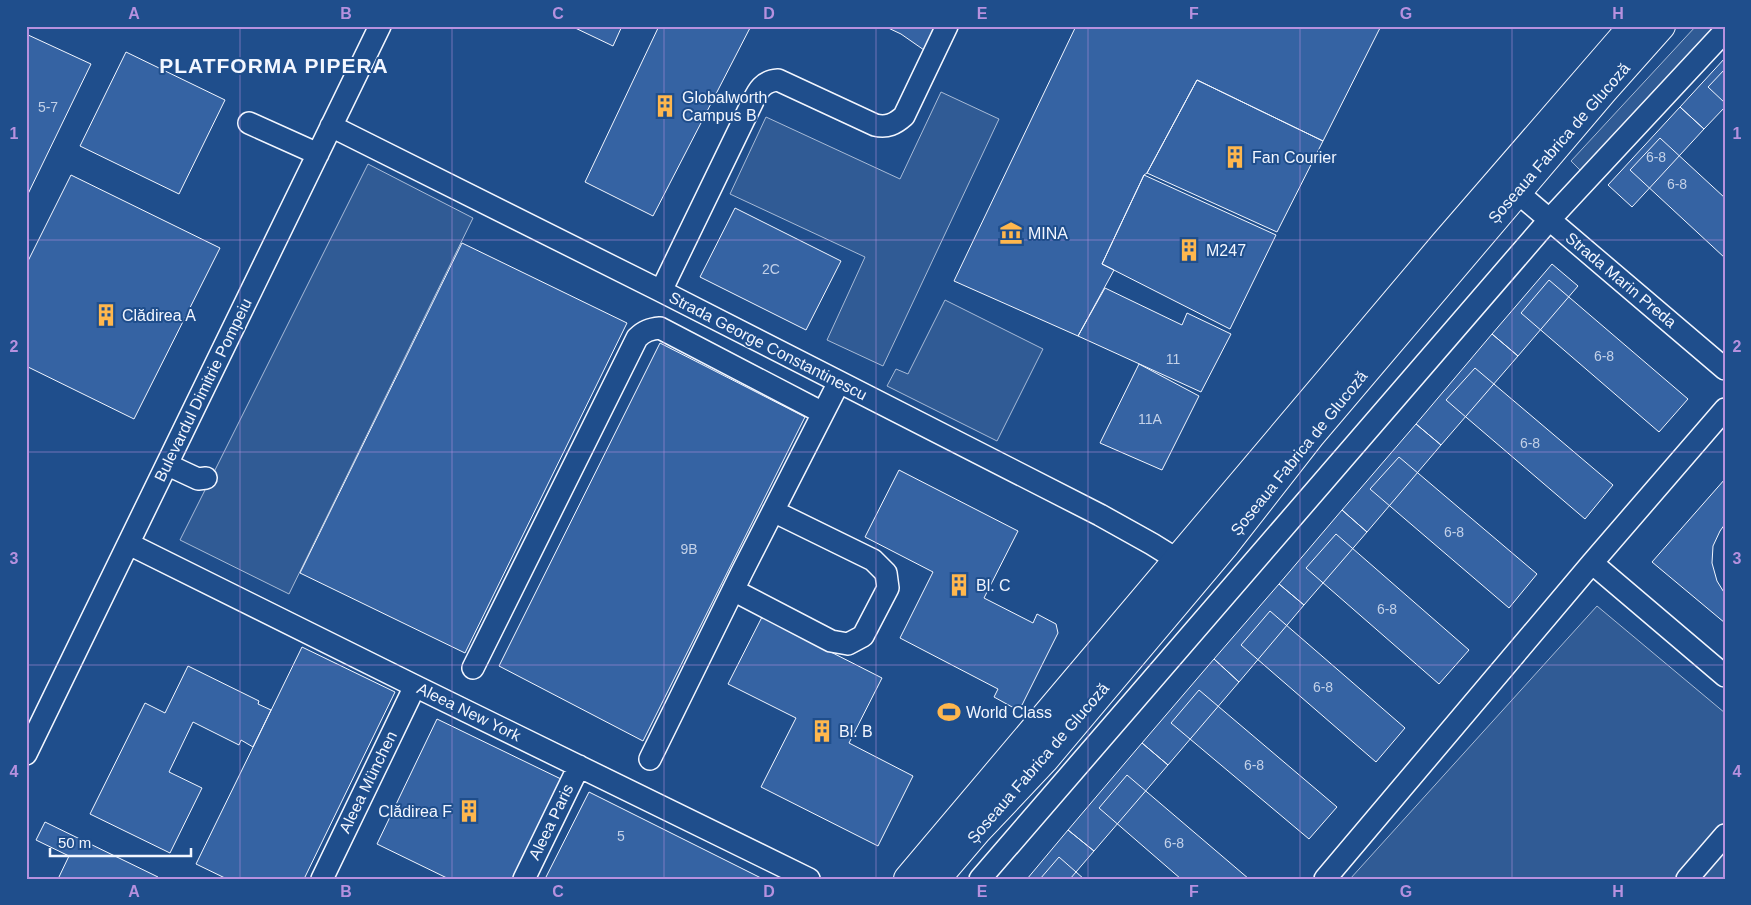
<svg xmlns="http://www.w3.org/2000/svg" width="1751" height="905" viewBox="0 0 1751 905" font-family="Arial,sans-serif">
  <style>
    .built { fill: #305b95; stroke: #a8bbd7 }
    .building { fill: #3563a3; stroke: #f2f6ff }
    .lines { fill: none; stroke-linecap: round; stroke-linejoin: round }
    .minor-casing { stroke: #f2f6ff; stroke-width: 24 }
    .major-casing { stroke: #f2f6ff; stroke-width: 30 }
    .minor { stroke: #1f4e8c; stroke-width: 21 }
    .major { stroke: #1f4e8c; stroke-width: 28 }
    .grid { fill: none; stroke: #b691df; stroke-width: 1; stroke-opacity: 0.55 }
    .labels { text-anchor: middle; dominant-baseline: central; stroke-width: 4; stroke-linejoin: round; paint-order: stroke }
    .number-label { font-size: 14px; fill: #c3d1e8 }
    .poi-label { font-size: 16px; fill: #f2f6ff; stroke: #1f4e8c; text-anchor: start }
    .street-label { font-size: 16px; fill: #f2f6ff; stroke: #1f4e8c }
    .district-label { font-size: 21px; font-weight: bold; letter-spacing: 1px; fill: #f2f6ff; stroke: #1f4e8c }
    .neatline { fill: none; stroke: #b691df; stroke-width: 2 }
    .grid-label { font-size: 16px; text-anchor: middle; font-weight: bold; fill: #b691df }
  </style>
  <rect width="100%" height="100%" fill="#1f4e8c"/>
  <!-- built -->
  <path class="built" d="M1696 26H1718L1583 173 1571 161Z
    M941 92 999 119 883 366 827 340 865 257 730 194 766 117 900 179Z
    M368 164 473 218 289 594 180 540Z
    M945 300 1043 349 997 441 887 386 896 369 908 374Z
    M1597 606 1725 713V879H1350Z"/>
  <!-- building -->
  <path class="building" d="M571 26H622L613 46Z
    M659 26H751L653 216 585 182Z
    M884 26H935L924 50 901 34Z
    M1076 26H1381L1323 141 1197 80 1147 173 1144 175 1102 264 1114 270 1078 336 954 281Z
    M26 34 91 64 26 198Z
    M126 52 225 100 179 194 80 146Z
    M1725 58V107L1704 129 1680 107Z
    M1725 69V103L1708 87Z
    M1197 80 1323 141 1277 232 1147 173Z
    M1680 107 1704 129 1632 207 1608 185Z
    M1660 138 1725 198V258L1630 170Z
    M71 175 220 248 134 419 26 366V265Z
    M1144 175 1276 235 1230 329 1102 264Z
    M735 208 841 261 806 330 700 277Z
    M462 243 627 323 465 653 300 573Z
    M1552 264 1578 286 1518 356 1492 334Z
    M1549 280 1688 399 1659 432 1521 313Z
    M1105 288 1182 325 1187 313 1231 334 1201 392 1078 336Z
    M1492 334 1518 356 1441 445 1416 424Z
    M660 343 805 417 643 741 499 666Z
    M1139 364 1199 396 1162 470 1100 443Z
    M1475 368 1613 485 1585 519 1446 400Z
    M1416 424 1441 445 1367 532 1342 510Z
    M1399 457 1537 574 1509 608 1370 489Z
    M899 470 1018 531 984 598 1033 623 1037 614 1056 624 1058 633 1022 705 1014 708 994 697 998 689 900 638 933 572 865 537Z
    M1725 479V524L1720 531 1713 546 1712 563 1717 581 1725 594V623L1652 562Z
    M1342 510 1367 532 1304 605 1279 584Z
    M1336 534 1469 650 1439 684 1306 568Z
    M1279 584 1304 605 1239 682 1214 659Z
    M1270 611 1405 728 1376 762 1241 645Z
    M762 617 882 678 849 743 913 776 878 846 761 787 796 718 728 684Z
    M302 647 395 692 304 879H227L196 864Z
    M1214 659 1239 682 1168 765 1142 743Z
    M188 666 259 701 258 704 271 710 253 747 241 740 239 745 193 722 169 772 202 788 170 853 90 814 145 703 165 713Z
    M1199 690 1337 807 1309 839 1171 723Z
    M437 719 561 779 513 879H449L377 844Z
    M1142 743 1168 765 1094 851 1068 830Z
    M1127 775 1249 879H1181L1099 808Z
    M589 792 763 879H545Z
    M45 822 158 877 157 879H58L69 856 36 840Z
    M1068 830 1094 851 1070 879H1027Z
    M1059 857 1084 879H1040Z"/>
  <g class="lines">
    <defs>
      <path id="minor" d="M249 123 318 154
        M331 126 661 291 1100 515 1152 544 1189 567
        M1517 192 1725 369
        M661 291 752 103C758 90 763 81 778 80L875 125C887 128 895 124 904 116L947 26
        M168 465 198 479 206 478
        M129 544 415 686 809 879
        M1592 563 1725 676
        M733 590 831 641 848 644 863 636 888 588 886 573 873 560 773 511
        M473 668 637 338C644 331 650 329 660 328L823 413
        M26 754 380 26
        M650 759 742 572 839 382
        M322 879 415 686
        M524 879 579 766
        M980 879 1550 219 1725 31
        M1325 879 1592 563 1725 409
        M1687 879 1725 835"/>
      <path id="major" d="M908 879 1445 243 1633 26
        M936 879 977 831 1044 760 1225 545 1311 435 1604 90 1661 26"/>
    </defs>
    <!-- minor casing -->
    <use href="#minor" class="minor-casing"/>
    <!-- major casing -->
    <use href="#major" class="major-casing"/>
    <!-- minor -->
    <use href="#minor" class="minor"/>
    <!-- major -->
    <use href="#major" class="major"/>
  </g>
  <!-- grid -->
  <path class="grid" d="M240 26V879M452 26V879M664 26V879M876 26V879M1088 26V879M1300 26V879M1512 26V879M26 240H1725M26 452H1725M26 665H1725"/>
  <!-- icons -->
  <defs>
    <symbol id="building-bare" viewBox="-9 -9 18 18"><path d="M-4-6H4V6H1V3H-1V6H-4ZM-2.5-4.3h1.7v1.8h-1.7ZM.8-4.3h1.7v1.8H.8ZM-2.5-1h1.7V.8h-1.7ZM.8-1h1.7V.8H.8Z" fill="#ffb74d" stroke="#1f4e8c" stroke-width="2.5" paint-order="stroke"/></symbol>
    <symbol id="museum-bare" viewBox="-9 -9 18 18"><path d="M0-6L6-3V-2H-6V-3ZM-5-1h2V3h-2ZM-1-1h2V3h-2ZM3-1h2V3H3ZM-6 4H6V6H-6Z" fill="#ffb74d" stroke="#1f4e8c" stroke-width="2.5" paint-order="stroke"/></symbol>
    <symbol id="stadium-bare" viewBox="-9 -9 18 18"><path d="M0-5a6.5 5 0 1 0 0 10a6.5 5 0 1 0 0-10ZM-3.5-1.8h7v3.6h-7Z" fill="#ffb74d" stroke="#1f4e8c" stroke-width="2.5" paint-order="stroke"/></symbol>
  </defs>
  <g fill-rule="evenodd">
    <use href="#building-bare" x="649" y="90" width="32" height="32"/>
    <use href="#building-bare" x="1219" y="141" width="32" height="32"/>
    <use href="#museum-bare" x="995" y="217" width="32" height="32"/>
    <use href="#building-bare" x="1173" y="234" width="32" height="32"/>
    <use href="#building-bare" x="90" y="299" width="32" height="32"/>
    <use href="#building-bare" x="943" y="569" width="32" height="32"/>
    <use href="#stadium-bare" x="933" y="696" width="32" height="32"/>
    <use href="#building-bare" x="806" y="715" width="32" height="32"/>
    <use href="#building-bare" x="453" y="795" width="32" height="32"/>
  </g>
  <g class="labels">
    <!-- number labels -->
    <g class="number-label">
      <text x="48" y="107">5-7</text>
      <text x="1656" y="157">6-8</text>
      <text x="1677" y="184">6-8</text>
      <text x="771" y="269">2C</text>
      <text x="1604" y="356">6-8</text>
      <text x="1173" y="359">11</text>
      <text x="1150" y="419">11A</text>
      <text x="1530" y="443">6-8</text>
      <text x="1454" y="532">6-8</text>
      <text x="689" y="549">9B</text>
      <text x="1387" y="609">6-8</text>
      <text x="1323" y="687">6-8</text>
      <text x="1254" y="765">6-8</text>
      <text x="621" y="836">5</text>
      <text x="1174" y="843">6-8</text>
    </g>
    <!-- poi labels -->
    <g class="poi-label">
      <text x="682" y="97">Globalworth<tspan x="682" dy="18">Campus B</tspan></text>
      <text x="1252" y="157">Fan Courier</text>
      <text x="1028" y="233">MINA</text>
      <text x="1206" y="250">M247</text>
      <text x="122" y="315">Clădirea A</text>
      <text x="976" y="585">Bl. C</text>
      <text x="966" y="712">World Class</text>
      <text x="839" y="731">Bl. B</text>
      <text x="452" y="811" text-anchor="end">Clădirea F</text>
    </g>
    <!-- street labels -->
    <g class="street-label">
      <text transform="translate(1559 143) rotate(-49)">Șoseaua Fabrica de Glucoză</text>
      <text transform="translate(1621 280) rotate(40)">Strada Marin Preda</text>
      <text transform="translate(768 346) rotate(27)">Strada George Constantinescu</text>
      <text transform="translate(203 390) rotate(-64)">Bulevardul Dimitrie Pompeiu</text>
      <text transform="translate(1299 453) rotate(-51)">Șoseaua Fabrica de Glucoză</text>
      <text transform="translate(469 712) rotate(26)">Aleea New York</text>
      <text transform="translate(1038 763) rotate(-49)">Șoseaua Fabrica de Glucoză</text>
      <text transform="translate(368 782) rotate(-64)">Aleea München</text>
      <text transform="translate(551 822) rotate(-64)">Aleea Paris</text>
    </g>
    <!-- district labels -->
    <g class="district-label">
      <text x="274" y="65">PLATFORMA PIPERA</text>
    </g>
  </g>
  <!-- border -->
  <rect width="1751" height="905" fill="none" stroke="#1f4e8c" stroke-width="55"/>
  <!-- scale -->
  <path d="M50 848v8h141v-8" fill="none" stroke="#f2f6ff" stroke-width="2.5"/>
  <text x="58" y="848" font-size="15" fill="#f2f6ff" stroke="#1f4e8c" stroke-width="4" paint-order="stroke">50 m</text>
  <rect x="28" y="28" width="1696" height="850" class="neatline"/>
  <g class="grid-label">
    <text x="134" y="19">A</text>
    <text x="346" y="19">B</text>
    <text x="558" y="19">C</text>
    <text x="769" y="19">D</text>
    <text x="982" y="19">E</text>
    <text x="1194" y="19">F</text>
    <text x="1406" y="19">G</text>
    <text x="1618" y="19">H</text>
    <text x="14" y="139">1</text>
    <text x="1737" y="139">1</text>
    <text x="14" y="352">2</text>
    <text x="1737" y="352">2</text>
    <text x="14" y="564">3</text>
    <text x="1737" y="564">3</text>
    <text x="14" y="777">4</text>
    <text x="1737" y="777">4</text>
    <text x="134" y="897">A</text>
    <text x="346" y="897">B</text>
    <text x="558" y="897">C</text>
    <text x="769" y="897">D</text>
    <text x="982" y="897">E</text>
    <text x="1194" y="897">F</text>
    <text x="1406" y="897">G</text>
    <text x="1618" y="897">H</text>
  </g>
</svg>
